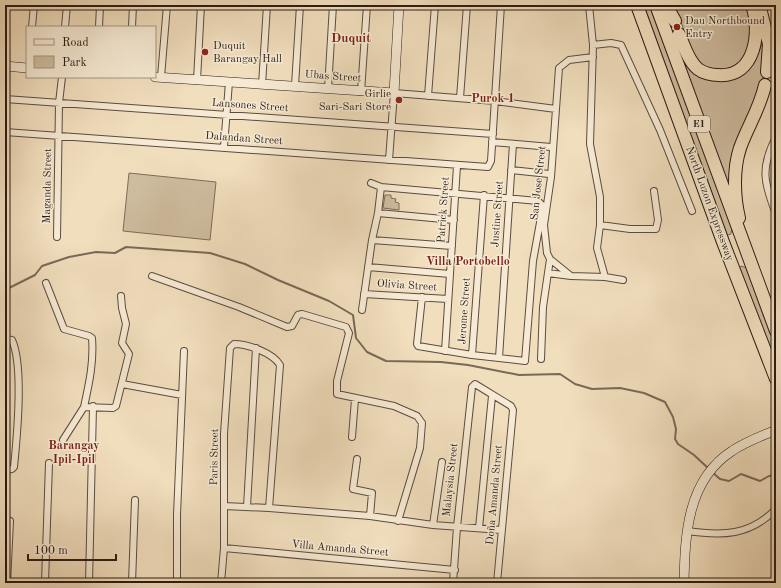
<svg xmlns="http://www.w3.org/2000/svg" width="781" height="588" viewBox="0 0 781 588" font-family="'Old Standard TT',serif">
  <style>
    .green { fill: #cfbda0; stroke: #7c6c5a }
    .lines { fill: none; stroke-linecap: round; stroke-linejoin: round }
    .stream { stroke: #796958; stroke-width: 2 }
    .street-casing { stroke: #5c4c3f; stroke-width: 8 }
    .secondary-casing { stroke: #2a1c15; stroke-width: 10 }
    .highway-casing { stroke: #2a1c15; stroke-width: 14 }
    .street { stroke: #f6ead4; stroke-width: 6 }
    .secondary { stroke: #f6ead4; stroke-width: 9 }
    .highway { stroke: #f1debd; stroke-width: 12 }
    .poi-dot { fill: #8f2418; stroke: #f6ead4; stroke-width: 1.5 }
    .labels { text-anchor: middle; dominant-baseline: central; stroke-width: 3; stroke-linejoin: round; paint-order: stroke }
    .shield { fill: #f6ead4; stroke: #675a4e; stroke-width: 1 }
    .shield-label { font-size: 10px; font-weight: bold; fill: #2a1c15 }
    .poi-label { font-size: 11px; fill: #2a1c15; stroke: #f6ead4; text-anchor: start }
    .street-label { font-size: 11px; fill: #2a1c15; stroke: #f6ead4 }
    .neighbourhood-label { font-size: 12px; font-weight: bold; fill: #7a1f14; stroke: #f6ead4 }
    .quarter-label { font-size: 13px; font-weight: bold; fill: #7a1f14; stroke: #f6ead4 }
  </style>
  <rect width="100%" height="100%" fill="#f1debd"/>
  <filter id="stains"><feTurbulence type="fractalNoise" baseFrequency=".005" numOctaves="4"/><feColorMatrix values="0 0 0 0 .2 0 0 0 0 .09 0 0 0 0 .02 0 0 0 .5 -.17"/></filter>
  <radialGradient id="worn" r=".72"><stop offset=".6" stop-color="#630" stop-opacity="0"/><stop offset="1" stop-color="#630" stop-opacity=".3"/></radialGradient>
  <!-- green -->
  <path class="green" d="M638 5H651L732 227 731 234 728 235 724 232Z
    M674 5H748L753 24 744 62 725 72 698 65Z
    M765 40C767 92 745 150 732 200L680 56 696 71H745L755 61 762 44Z
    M129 173 216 182 210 240 123 231Z
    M385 195H391V198L396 199 395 202 399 203V210L383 208Z
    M741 266 747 268 749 271 776 340V371L739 268Z"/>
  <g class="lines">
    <!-- stream -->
    <path class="stream" d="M5 290 35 275 42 266 69 257 96 252 115 253 126 247 210 253 245 264 278 280 329 301 353 315 356 338 367 352 386 361 441 362 468 365 519 375 560 374 575 384 592 389 620 388 644 393 665 402 673 417 676 429 675 439 678 444 694 455 709 469
      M712 472 720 479 729 481 741 474 760 481 769 476 776 475"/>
    <defs>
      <path id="street" d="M589 5 593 45 590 144 600 197V225L597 248 605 277
        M32 27 34 5
        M65 27 67 5
        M99 27 100 5
        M132 27 133 5
        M593 45 611 43 621 45 660 130 692 211
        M593 57 569 60 559 68 551 177 544 225 547 253 550 259 571 276 605 277 623 280
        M161 77 167 5
        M197 80 201 5
        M262 85 267 5
        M295 86 300 5
        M328 89 333 5
        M361 92 367 5
        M428 96 435 5
        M460 98 467 5
        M5 99 493 134
        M5 132 488 167 491 161 501 5
        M776 137C760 168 764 183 776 214
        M492 142 551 147
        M224 147 229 82
        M389 160 394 93 495 101 556 109
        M511 170 549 174
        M371 183 381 187 538 201 543 206 533 261 525 361 472 355 418 346 417 344 422 297
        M378 213 454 220
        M600 225 630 229H656L658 220 654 191
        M57 237 59 103 62 77
        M372 240 452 246
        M368 267 450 274
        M548 273 571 276
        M152 276 239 307 287 327 292 326 298 315 302 314 346 327 349 333 337 381V394L394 406 417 416 422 423 420 448 398 521
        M46 283 64 329 89 336 92 338C94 362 89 384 84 407
        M364 294 448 299
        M362 310 372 240 378 213 381 187
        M5 339 12 340C24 366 17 437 14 467L12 469 5 470
        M445 351 457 166
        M472 355 484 195
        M499 358 513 144
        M541 359 543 307 550 259
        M122 384 182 395
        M352 437 355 399
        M63 440 84 407 113 408 116 406 129 354 122 343 126 324 122 308 121 296
        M357 459 353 489 372 493 370 516
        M224 506 269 508 370 516 433 525 501 530
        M247 507 256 348
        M433 525 442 462
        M479 528 492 396
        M687 531C722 536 750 536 776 509
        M224 548 455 570
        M7 583 10 521
        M45 583 49 463
        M89 583 93 406
        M132 583 135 500
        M177 583V515L184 351
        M221 583 224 548V434L230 348 234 344C248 344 273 353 280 365L269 508
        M453 583 457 527 472 387 475 384 511 406 513 410 497 583"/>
      <path id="secondary" d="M5 66 27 68
        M155 77 394 93 399 5
        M684 583C685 535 687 480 732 451 745 442 761 436 776 430"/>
      <path id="highway" d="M637 5 723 242 776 379
        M656 5 776 331
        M666 5 675 21
        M760 8 769 44 767 72
        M679 34C684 45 688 61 698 69 703 73 712 75 718 75 756 78 761 31 752 5
        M739 218C734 197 733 169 740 148 748 126 760 108 765 85"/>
    </defs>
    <!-- street casing -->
    <use href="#street" class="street-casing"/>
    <!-- secondary casing -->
    <use href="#secondary" class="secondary-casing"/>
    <!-- highway casing -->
    <use href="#highway" class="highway-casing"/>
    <!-- street -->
    <use href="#street" class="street"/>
    <!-- secondary -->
    <use href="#secondary" class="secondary"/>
    <!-- highway -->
    <use href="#highway" class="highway"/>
  </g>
  <!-- markers -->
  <g class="poi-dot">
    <circle cx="677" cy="27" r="4"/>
    <circle cx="205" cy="52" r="4"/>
    <circle cx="399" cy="100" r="4"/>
  </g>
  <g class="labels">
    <!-- shield labels -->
    <rect class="shield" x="688" y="116" width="22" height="16" rx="3"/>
    <g class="shield-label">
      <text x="699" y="124">E1</text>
    </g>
    <!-- poi labels -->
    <g class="poi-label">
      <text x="685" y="21">Dau Northbound<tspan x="685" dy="13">Entry</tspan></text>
      <text x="213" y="46">Duquit<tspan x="213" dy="13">Barangay Hall</tspan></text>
      <text x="391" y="94" text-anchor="end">Girlie<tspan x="391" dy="13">Sari-Sari Store</tspan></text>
    </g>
    <!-- street labels -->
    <g class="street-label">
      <text transform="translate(333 77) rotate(4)">Ubas Street</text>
      <text transform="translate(250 106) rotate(4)">Lansones Street</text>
      <text transform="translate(244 139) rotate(4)">Dalandan Street</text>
      <text transform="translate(539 183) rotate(-84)">San Jose Street</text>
      <text transform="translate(48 186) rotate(-89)">Maganda Street</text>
      <text transform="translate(709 204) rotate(70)">North Luzon Expressway</text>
      <text transform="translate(444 210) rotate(-86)">Patrick Street</text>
      <text transform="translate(498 214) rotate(-86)">Justine Street</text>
      <text transform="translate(407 286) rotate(4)">Olivia Street</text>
      <text transform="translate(465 311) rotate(-86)">Jerome Street</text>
      <text transform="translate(215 457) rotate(-89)">Paris Street</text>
      <text transform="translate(451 480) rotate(-84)">Malaysia Street</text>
      <text transform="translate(495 495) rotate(-85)">Doña Amanda Street</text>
      <text transform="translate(340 549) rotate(5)">Villa Amanda Street</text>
    </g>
    <!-- neighbourhood labels -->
    <g class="neighbourhood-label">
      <text x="493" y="99">Purok 1</text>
      <text x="468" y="262">Villa Portobello</text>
      <text x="74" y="446">Barangay<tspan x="74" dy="14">Ipil-Ipil</tspan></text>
    </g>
    <!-- quarter labels -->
    <g class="quarter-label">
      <text x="351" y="38">Duquit</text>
    </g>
  </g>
  <!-- margin -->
  <rect width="781" height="588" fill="none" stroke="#f1debd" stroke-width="20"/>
  <rect x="6" y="6" width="769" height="576" fill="none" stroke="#2a1c15" stroke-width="2"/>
  <rect x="10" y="10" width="761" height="568" fill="none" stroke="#2a1c15"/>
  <!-- legend -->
  <rect x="26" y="26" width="130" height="52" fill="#f6ead4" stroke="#a49888"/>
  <rect x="34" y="39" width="20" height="6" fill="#f6ead4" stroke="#a49888"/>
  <text x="62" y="46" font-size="12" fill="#2a1c15">Road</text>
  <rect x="34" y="56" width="20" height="12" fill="#cfbda0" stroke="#a49888"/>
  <text x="62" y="66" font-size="12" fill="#2a1c15">Park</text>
  <!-- scale -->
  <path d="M28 554v6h88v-6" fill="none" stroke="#2a1c15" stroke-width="2"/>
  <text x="34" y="554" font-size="12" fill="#2a1c15" stroke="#f6ead4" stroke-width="3" paint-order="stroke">100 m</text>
  <rect width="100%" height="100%" filter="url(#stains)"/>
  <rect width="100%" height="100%" fill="url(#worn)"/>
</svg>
